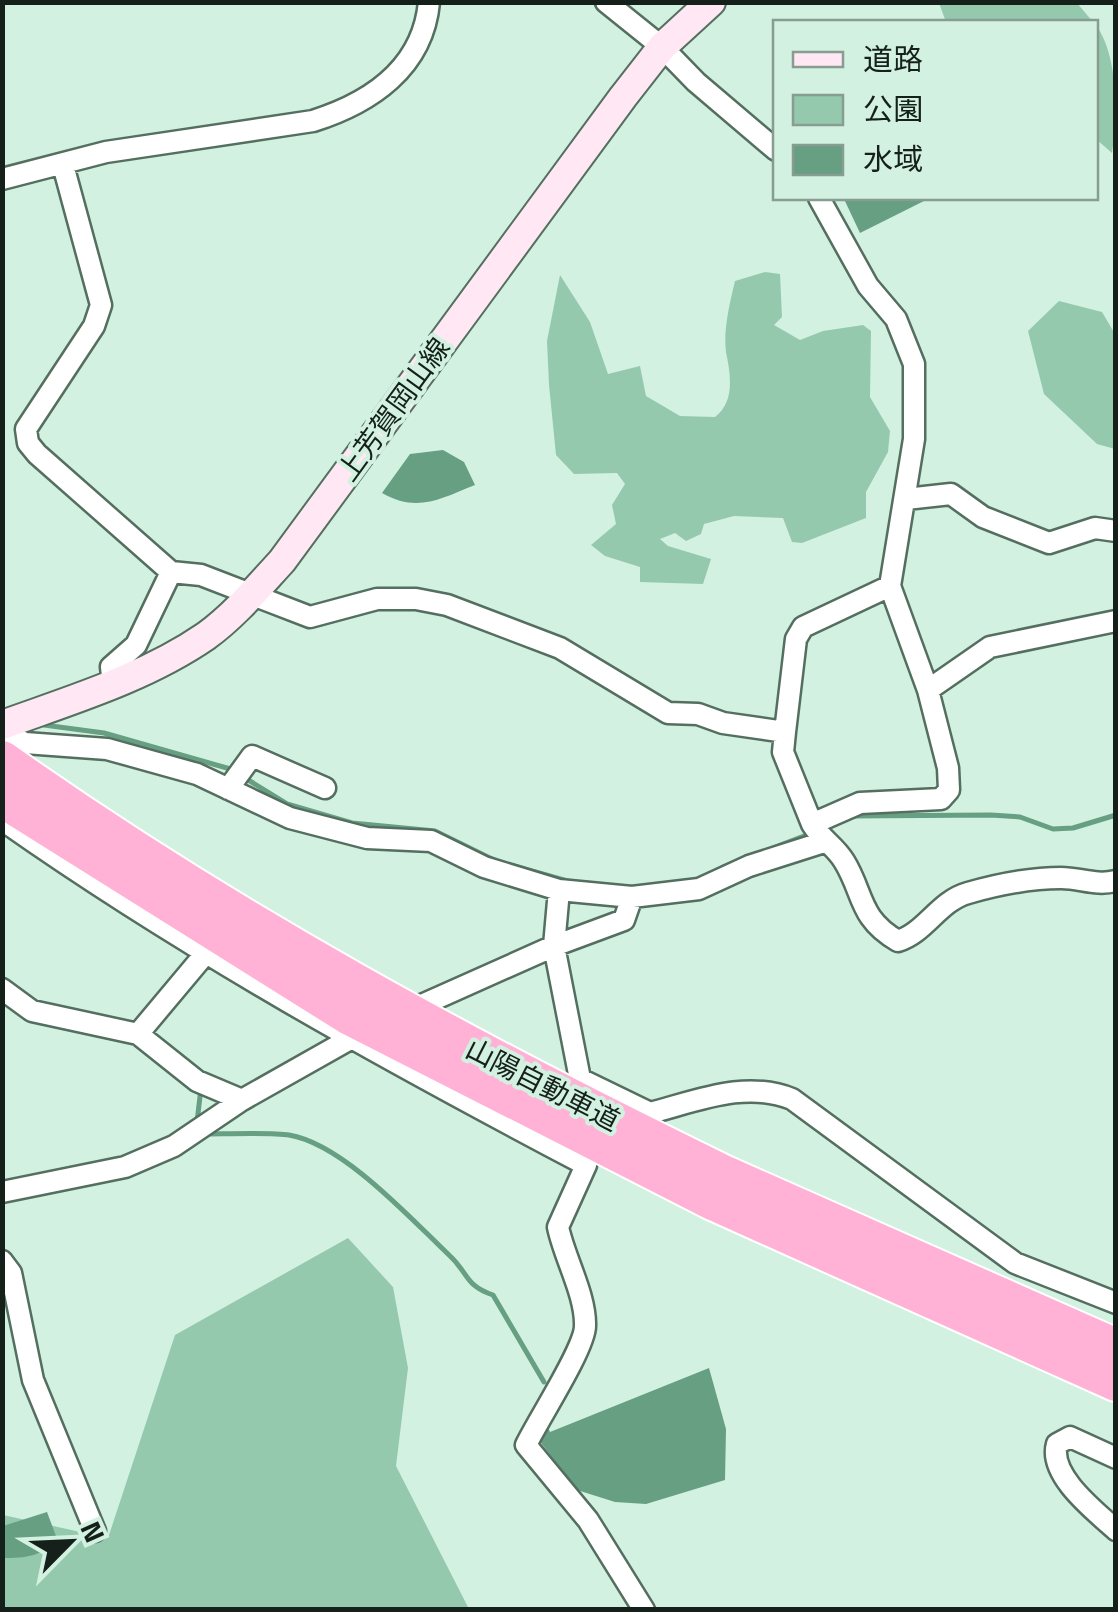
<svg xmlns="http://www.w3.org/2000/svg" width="1118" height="1612" viewBox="0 0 1118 1612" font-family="'Titillium Web','Noto Sans JP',sans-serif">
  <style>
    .green { fill: #95c9ae }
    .water { fill: #669f82 }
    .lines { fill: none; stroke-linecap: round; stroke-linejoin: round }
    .stream { stroke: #669f82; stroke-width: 5 }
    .minor-casing { stroke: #546e60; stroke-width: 25 }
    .secondary-casing { stroke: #546e60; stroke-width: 32 }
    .motorway-casing { stroke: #fff; stroke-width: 42 }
    .minor { stroke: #fff; stroke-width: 20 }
    .secondary { stroke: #ffe8f3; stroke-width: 28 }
    .motorway { stroke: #ffb2d6; stroke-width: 38 }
    .motorway-bridge-casing { stroke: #fff; stroke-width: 42; stroke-linecap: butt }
    .motorway-bridge { stroke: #ffb2d6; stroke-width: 38 }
    .labels { text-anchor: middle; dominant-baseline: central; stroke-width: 8; stroke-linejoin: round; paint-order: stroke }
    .street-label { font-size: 28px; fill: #15201a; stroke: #d3f1e0 }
  </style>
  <rect width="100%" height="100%" fill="#d3f1e0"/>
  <!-- green -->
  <path class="green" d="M939 3H1077L1093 22H946Z
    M1096 25C1118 56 1118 114 1112 153L1096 139Z
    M765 272 780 274 782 317 774 325 800 340 823 331 863 325 871 331 870 397 890 431 888 452 866 492V518L802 543 792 542 783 518 734 516 704 524 701 534 686 541 675 533 660 539 668 546 711 559 703 584 640 582V567L605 556 591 545 616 524 612 505 625 484 617 473 574 474 556 455 549 385 547 341 560 275 590 322 608 374 640 366 646 396 680 416 715 417C736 401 730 372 726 352 723 330 730 302 735 281Z
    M1059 301 1102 312 1115 334V449L1097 444 1044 394 1028 331Z
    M348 1238 393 1287 408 1368 396 1466 469 1609 3 1610V1515L108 1538 175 1335Z"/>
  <!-- water -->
  <path class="water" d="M930 198 860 233 844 199 845 198Z
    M443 450 464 462 475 485C440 499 417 513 382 493L410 454Z
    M709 1368 726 1429 725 1480 646 1504 615 1502 577 1490 538 1439 547 1425 550 1432Z
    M47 1512 56 1536C45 1557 25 1558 3 1558V1526Z"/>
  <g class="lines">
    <!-- stream -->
    <path class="stream" d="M44 725 104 733 234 770
      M245 778 287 804 352 823 435 831 494 860
      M853 816 991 815 1020 817 1053 829 1073 828 1116 815
      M514 866 571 882
      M723 867 804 836
      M197 1122 201 1088
      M204 1134C223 1134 272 1132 289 1135 343 1144 410 1218 449 1255 469 1273 464 1285 493 1295L544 1382"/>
    <defs>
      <path id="minor" d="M606 2 662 47 696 82 776 150
        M63 165 101 305 94 326 26 429 28 443 37 454 171 572 201 575 310 617 377 599H416L447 605 560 648 668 713 698 714 723 723 785 732 783 752 812 824
        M2 179 106 152 313 121C370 103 423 68 429 2
        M819 198 868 286 896 319 914 364V439L890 586 928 690 948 768 949 790 941 799 860 803 812 824C821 839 835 846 844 861 864 893 858 918 898 941 925 933 939 901 968 893 996 885 1032 878 1061 878 1081 878 1095 886 1116 881
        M906 499 951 494 983 517 1049 543 1095 528 1116 531
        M113 684 111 667 136 645 171 572
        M928 690 990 647 1116 621
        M2 732 25 743 107 749 197 774 290 818 367 838 431 841 484 867 559 890 632 897 699 889 749 866 824 842
        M785 732 796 639 803 627 890 586
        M228 789 252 756 325 788
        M2 820C188 951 385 1059 586 1165
        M559 890 554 946 580 1079 586 1165 558 1227C564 1257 586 1295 585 1326 585 1348 538 1420 526 1445L588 1520 644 1610
        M2 989 32 1011 138 1034 197 1081 242 1100
        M404 1013 554 946 624 920 632 897
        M138 1034 205 954
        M580 1079 650 1113C697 1101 745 1080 792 1099L1015 1263 1116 1303
        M2 1192 125 1167 174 1146 242 1100 373 1026
        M2 1261 11 1273 33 1380 95 1531
        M1116 1458 1070 1437 1057 1444C1048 1475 1095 1511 1116 1530"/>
      <path id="secondary" d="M2 725C71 700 145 678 206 636 235 615 259 586 282 561L623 97 662 47 711 2"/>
      <path id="motorway" d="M725 1175 1116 1348
        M713 1201 1116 1382"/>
    </defs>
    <!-- minor casing -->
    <use href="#minor" class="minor-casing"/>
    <!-- secondary casing -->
    <use href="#secondary" class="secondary-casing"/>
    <!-- motorway casing -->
    <use href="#motorway" class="motorway-casing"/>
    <!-- minor -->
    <use href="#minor" class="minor"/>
    <!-- secondary -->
    <use href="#secondary" class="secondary"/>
    <!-- motorway -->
    <use href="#motorway" class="motorway"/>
    <defs>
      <path id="motorway-bridge" d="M2 760C229 921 476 1054 725 1175
        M2 798 348 1015 713 1201"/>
    </defs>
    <!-- motorway-bridge casing -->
    <use href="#motorway-bridge" class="motorway-bridge-casing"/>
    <!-- motorway-bridge -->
    <use href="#motorway-bridge" class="motorway-bridge"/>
  </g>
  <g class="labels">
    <!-- street labels -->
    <g class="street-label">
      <text transform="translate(393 409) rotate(-54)">上芳賀岡山線</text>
      <text transform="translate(543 1084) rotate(27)">山陽自動車道</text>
    </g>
  </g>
  <!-- border -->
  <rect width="1118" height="1612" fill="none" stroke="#15201a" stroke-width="10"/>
  <!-- legend -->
  <rect x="773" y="20" width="325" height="180" fill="#d3f1e0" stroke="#879d91" stroke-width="2.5"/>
  <rect x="793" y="52" width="50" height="15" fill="#ffe8f3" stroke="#879d91" stroke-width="2.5"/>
  <text x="863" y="70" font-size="30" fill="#15201a">道路</text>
  <rect x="793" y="95" width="50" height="30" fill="#95c9ae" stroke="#879d91" stroke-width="2.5"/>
  <text x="863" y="120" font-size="30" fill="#15201a">公園</text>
  <rect x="793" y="145" width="50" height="30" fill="#669f82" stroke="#879d91" stroke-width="2.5"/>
  <text x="863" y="170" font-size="30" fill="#15201a">水域</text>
  <!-- north arrow -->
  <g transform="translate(70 1542) rotate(66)" stroke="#d3f1e0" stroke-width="8" paint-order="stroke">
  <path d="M0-8L18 38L0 25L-18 38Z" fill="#15201a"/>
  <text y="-15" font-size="28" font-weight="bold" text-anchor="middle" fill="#15201a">N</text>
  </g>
</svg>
